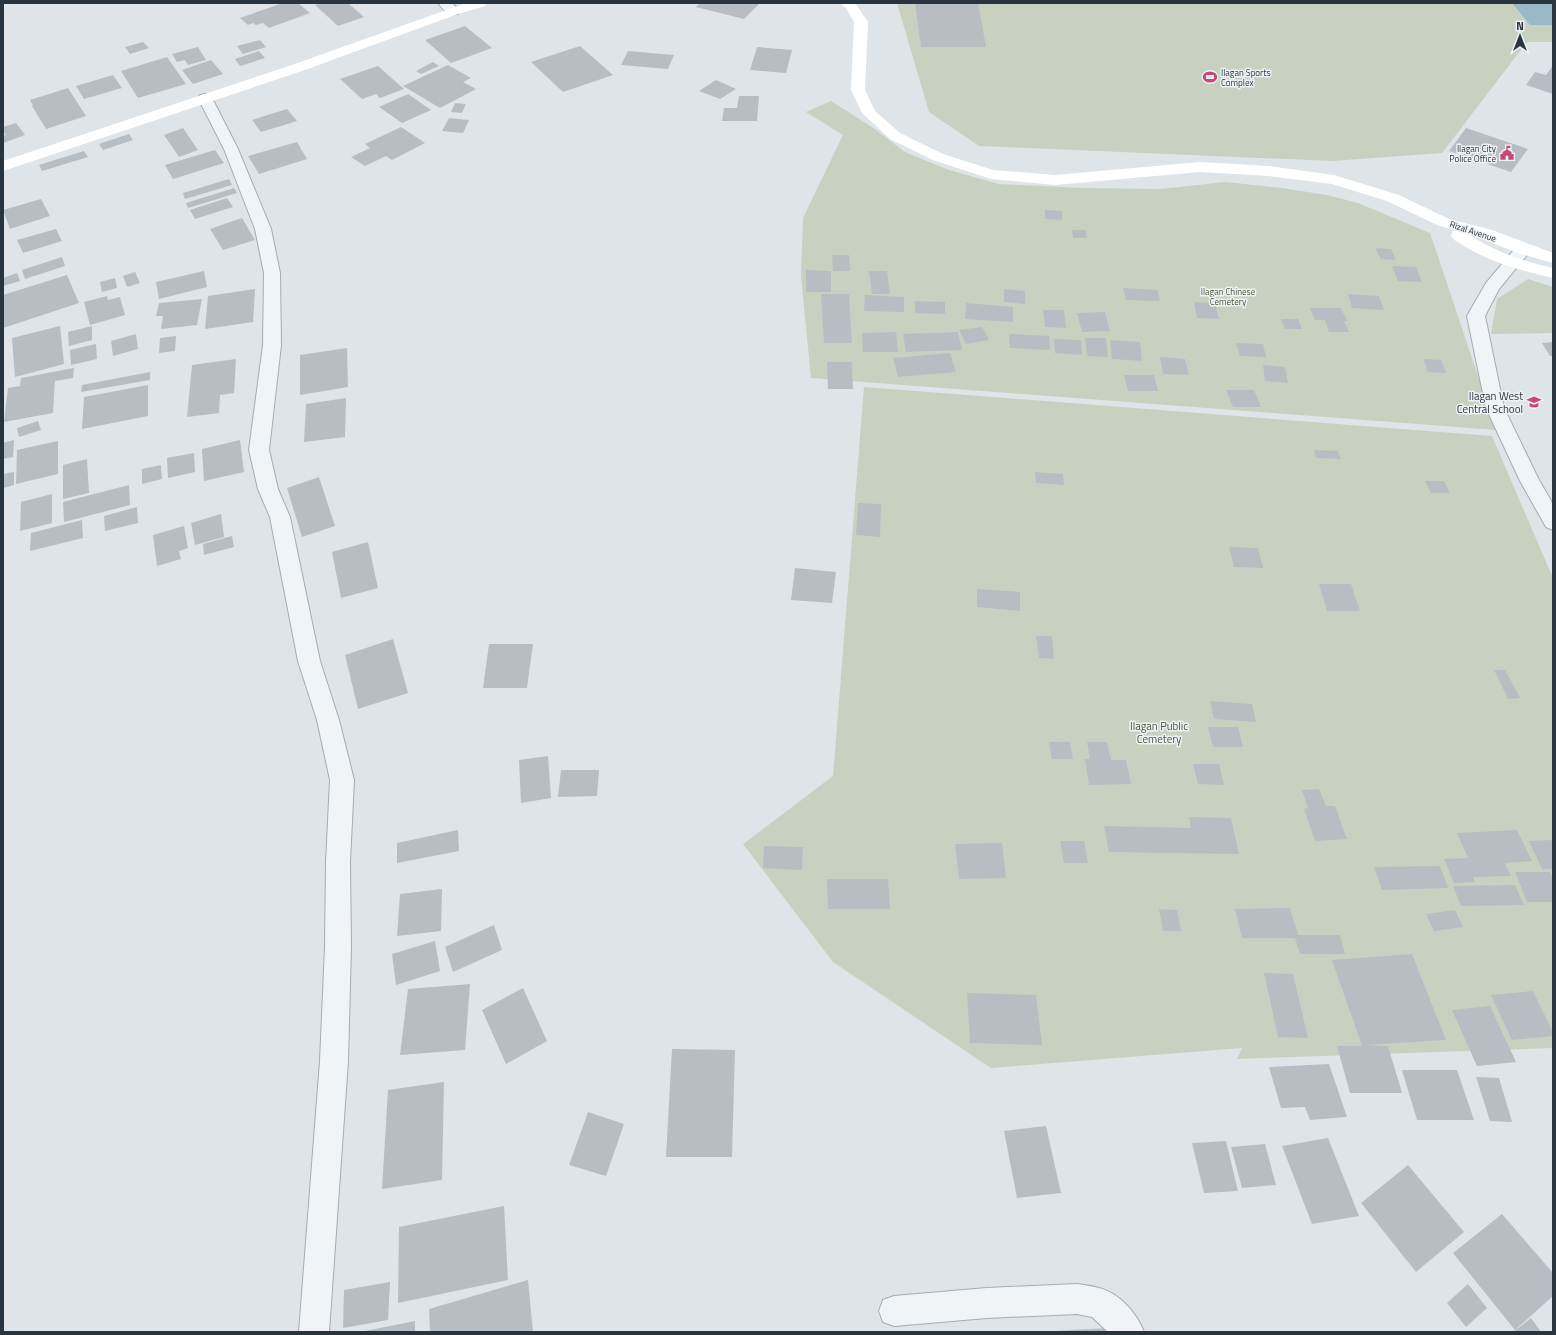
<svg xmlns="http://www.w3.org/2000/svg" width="1556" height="1335" viewBox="0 0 1556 1335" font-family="'Titillium Web',sans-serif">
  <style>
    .green { fill: #c8d1c0 }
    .water { fill: #9ab9c7 }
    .building { fill: #b6bec4 }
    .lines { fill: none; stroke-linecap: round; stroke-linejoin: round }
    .minor-casing { stroke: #a4acb2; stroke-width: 2 }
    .tertiary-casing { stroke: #a4acb2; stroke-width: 2 }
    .minor { fill: #f1f4f6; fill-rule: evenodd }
    .tertiary { fill: #f1f4f6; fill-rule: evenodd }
    .secondary { fill: #fff; fill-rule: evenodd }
    .labels { text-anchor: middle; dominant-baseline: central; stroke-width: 3; stroke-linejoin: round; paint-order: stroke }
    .far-poi-label { font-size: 9px; fill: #28353e; stroke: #eef2f5; text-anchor: start }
    .far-street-label { font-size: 9px; fill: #28353e; stroke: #eef2f5 }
    .far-park-label { font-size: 9px; fill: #445936; stroke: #eef2f5 }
    .poi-label { font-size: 11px; fill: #28353e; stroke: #eef2f5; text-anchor: end }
    .park-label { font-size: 11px; fill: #445936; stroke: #eef2f5 }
  </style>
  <rect width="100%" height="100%" fill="#dfe4e8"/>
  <!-- green -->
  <path class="green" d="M897 3H1553V42H1527L1442 153 1332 161 979 146 929 112Z
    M831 101 872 127 905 152 949 170 999 184 1081 188 1160 189 1226 182 1282 188 1327 195 1358 203 1430 233 1496 430 811 378 801 276 803 218 843 135 806 112Z
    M1528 279 1553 287V333L1491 334 1497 299Z
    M864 387 1492 436 1553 578V1048L1237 1059 1242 1048 991 1068 833 962 743 844 833 776Z"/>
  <!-- water -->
  <path class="water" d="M1512 3H1553V25H1530Z"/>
  <!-- building -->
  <path class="building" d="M283 3H298L310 13 269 28 263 23 256 25 253 23 248 25 240 18Z
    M323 3H348L364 17 338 26 315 5Z
    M700 3H760L744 19 696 7Z
    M915 3H978L986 47H921Z
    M465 26 492 48 451 63 425 40Z
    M260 40 266 47 243 54 237 46Z
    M143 42 149 48 130 54 125 47Z
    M580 46 613 75 563 92 531 62Z
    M198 47 206 60 188 65 185 60 177 62 172 54Z
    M757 47 792 50 786 73 750 70Z
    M259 51 265 58 240 66 235 59Z
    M628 51 674 55 668 69 621 65Z
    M167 57 186 84 138 98 121 71Z
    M211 60 223 74 193 84 182 70Z
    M433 62 439 66 421 74 416 71Z
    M448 65 471 78 463 82 476 89 440 108 403 86Z
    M1553 65V94L1526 85 1535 72 1546 75Z
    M378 66 404 89 380 98 376 94 362 99 340 79Z
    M113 75 122 88 84 99 76 86Z
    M716 80 736 89 720 99 699 91Z
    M68 88 86 116 46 129 32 106 33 105 30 100Z
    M408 94 431 110 402 123 379 107Z
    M739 96H759L757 121H722L724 108H737Z
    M455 103 466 104 462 113 451 112Z
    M287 109 297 121 261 132 252 120Z
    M449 118 469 120 463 133 442 131Z
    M16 123 25 135 3 143V136L6 135 3 131V127Z
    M401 127 425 143 392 160 386 156 365 166 351 157 370 148 365 144Z
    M183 128 198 150 179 157 164 135Z
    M1466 128 1528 149 1511 172 1449 151Z
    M129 134 133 140 103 150 99 144Z
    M297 142 307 159 259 174 248 156Z
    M215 150 224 163 173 179 165 165Z
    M84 151 88 157 42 171 39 165Z
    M229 179 232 185 185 199 183 193Z
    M234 188 237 193 188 208 186 203Z
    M227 198 233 207 195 219 190 210Z
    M41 199 50 216 10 229 3 210Z
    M1045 210 1062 211V220L1045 219Z
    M242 218 255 240 223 250 210 229Z
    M56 229 62 241 23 253 17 240Z
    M1072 230H1086L1087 238H1073Z
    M1375 248 1391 249 1396 260 1381 259Z
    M832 255H849L850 271H833Z
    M62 257 65 266 25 279 22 270Z
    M1392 266 1416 267 1422 282 1398 281Z
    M806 270 831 271V292H806Z
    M204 271 207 287 159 299 156 282Z
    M869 271H887L890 294H872Z
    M135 272 140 283 127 287 123 276Z
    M17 273 20 281 3 286V278Z
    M67 275 79 303 3 328V295Z
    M115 278 117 288 102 292 100 282Z
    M1123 288 1158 290 1160 301 1126 300Z
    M255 289 253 322 205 329 208 296Z
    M1004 289 1025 291V304L1004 302Z
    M821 294H849L852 343H824Z
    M1348 294 1379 296 1384 310 1352 308Z
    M865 295 904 297V312L864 311Z
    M107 296 108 300 120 297 125 315 90 325 84 302Z
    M202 299 197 325 161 329 163 316H156L159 303Z
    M915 301 945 302V314L915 313Z
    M1194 302 1215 303 1219 319 1197 318Z
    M966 303 1013 307V322L965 319Z
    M1310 308H1341L1347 321H1344L1349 332H1329L1325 320H1315Z
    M1043 310H1064L1066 328 1045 327Z
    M1105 312 1110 331 1082 332 1077 313Z
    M1281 319H1298L1302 329H1285Z
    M60 326 64 364 15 377 12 338Z
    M92 326V340L69 346 68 332Z
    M982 327 989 340 966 344 959 330Z
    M896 332 898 352H863L862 333Z
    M958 332 962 350 906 352 903 334Z
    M136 334 138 349 113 356 111 341Z
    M1009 334 1049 336 1050 350 1010 348Z
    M176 336 175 351 159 353 160 338Z
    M1085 338H1106L1108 357 1087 356Z
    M1054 339 1081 340 1082 355 1055 353Z
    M1110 340 1140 342 1142 361 1112 359Z
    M1553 342V356H1550L1542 343Z
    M1236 343 1263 344 1266 357 1240 356Z
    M96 344 97 359 71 365 70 350Z
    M347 348 348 387 300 395V355Z
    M950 353 956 372 898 377 893 358Z
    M1160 357 1185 359 1189 375 1163 374Z
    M236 359 234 393 220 395 219 413 187 417 192 365Z
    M1423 359 1441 360 1446 373 1428 372Z
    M827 362H852L853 389H828Z
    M1263 365 1285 367 1288 383 1265 381Z
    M74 368 73 378 55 381 53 413 4 422 8 388 20 386 21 378Z
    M150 372V380L81 392 82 385Z
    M1124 375H1154L1158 391H1128Z
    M148 385V416L82 429 84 397Z
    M1226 390H1254L1261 407H1233Z
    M346 398 345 437 304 442 306 404Z
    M38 421 41 430 19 437 17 428Z
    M14 440 13 457 3 459V443Z
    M240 440 244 472 204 481 202 449Z
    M58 441V474L16 484 17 450Z
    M1314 450 1338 451 1341 459 1316 458Z
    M194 453 195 472 168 478 167 458Z
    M87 459 89 493 63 499V465Z
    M161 465 162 479 142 484V469Z
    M14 472V485L3 488V474Z
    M1035 472 1063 474 1064 485 1036 483Z
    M319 477 335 526 302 537 287 488Z
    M1425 481H1444L1450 493H1431Z
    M129 485 130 505 64 522 63 502Z
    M52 494V523L20 531 21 502Z
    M858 503 881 504 880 537 856 535Z
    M137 507 138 523 105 531 104 516Z
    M221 514 224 537 195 545 191 523Z
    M82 520 83 538 30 551 31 533Z
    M184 526 188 548 179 551 181 559 157 566 153 535Z
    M232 536 234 547 204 555 203 544Z
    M368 542 378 588 341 598 332 552Z
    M1229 547 1258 548 1263 568 1234 567Z
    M795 568 836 572 832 603 791 600Z
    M1319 584H1351L1360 611H1327Z
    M977 589 1020 592V611L977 607Z
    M1036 636H1052L1054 659 1039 658Z
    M393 639 408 693 358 709 345 655Z
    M489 644H533L527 688H483Z
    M1494 670H1505L1520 698 1508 699Z
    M1210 701 1252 704 1256 722 1214 719Z
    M1208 727H1238L1243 747H1213Z
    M1049 742H1070L1073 759H1052Z
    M1087 742H1107L1111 760H1126L1131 784 1089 785 1085 759H1090Z
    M548 756 551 798 521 803 519 760Z
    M1193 764H1219L1224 785 1198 784Z
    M561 770H599L597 796 558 797Z
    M1319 789 1326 806H1335L1347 839 1315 841 1304 809 1308 808 1302 790Z
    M1189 817 1231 818 1239 854 1109 852 1104 826 1191 828Z
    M458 830 459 851 397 863V843Z
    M1517 830 1532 861 1505 863 1511 876 1473 877 1475 882 1454 883 1444 859 1468 858 1457 833Z
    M1553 840V869H1542L1529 841Z
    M1060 841H1084L1088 863H1064Z
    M1002 843 1006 878 959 879 955 844Z
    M764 846 803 847 802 870 763 868Z
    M1440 866 1448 888 1382 890 1374 867Z
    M1515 872H1550L1553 879V902H1527Z
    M827 879H888L890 909H828Z
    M1515 885 1524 905 1461 906 1453 886Z
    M442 889 441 931 397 936 400 894Z
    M1290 908 1298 935H1340L1345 954H1300L1295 938H1242L1235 909Z
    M1159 909 1177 910 1181 931H1163Z
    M1455 910 1463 927 1434 931 1426 914Z
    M494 925 502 950 453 972 445 947Z
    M435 941 440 971 396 985 392 954Z
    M1412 954 1446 1040 1366 1045 1388 1046 1402 1093H1350L1337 1046H1362L1332 960Z
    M1264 973 1293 974 1308 1038 1278 1037Z
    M470 984 465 1050 400 1055 408 989Z
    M523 988 547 1041 506 1064 482 1010Z
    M1533 991 1553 1032V1036L1512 1040 1491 995Z
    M967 993 1036 995 1042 1045 970 1043Z
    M1490 1006 1516 1062 1477 1066 1452 1010Z
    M672 1049 735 1050 732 1157H666Z
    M1329 1064 1347 1117 1310 1120 1305 1107 1281 1108 1269 1067Z
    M1402 1070H1457L1474 1120H1417Z
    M1476 1077 1499 1078 1512 1122 1490 1121Z
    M444 1082 442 1180 382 1189 388 1090Z
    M588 1112 624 1124 606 1176 569 1165Z
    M1046 1126 1061 1193 1017 1198 1004 1131Z
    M1328 1138 1359 1216 1312 1224 1282 1146Z
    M1226 1141 1238 1191 1204 1193 1192 1143Z
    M1265 1144 1276 1185 1242 1188 1231 1147Z
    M1408 1165 1464 1232 1416 1272 1361 1203Z
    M504 1206 508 1280 398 1303 399 1227Z
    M1502 1214 1553 1273V1296L1515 1330 1453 1253Z
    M528 1280 533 1332H430L429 1309Z
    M390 1282 388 1320 343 1328 344 1290Z
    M1468 1284 1487 1308 1466 1327 1447 1303Z
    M1531 1318 1541 1332H1513Z
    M415 1321V1332H365V1331Z
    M1110 1328 1111 1332H1055V1331Z"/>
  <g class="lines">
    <defs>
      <path id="minor" d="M1077 1284C1084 1285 1092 1286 1099 1288 1119 1293 1137 1313 1144 1332H1108L1092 1317 1077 1314 987 1318 894 1326 883 1322 879 1311 883 1300 894 1296 987 1288Z"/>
      <path id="tertiary" d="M438 3H452L460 11 458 14C449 16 443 10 438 3Z
        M205 94 210 95 212 98 238 149 271 229 280 273 281 345 269 450 278 489 290 517 320 661 339 720 354 780 350 862 351 947 348 1061 329 1332H299L320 1061 325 947 326 862 330 780 317 720 298 661 270 517 258 489 249 450 263 345 264 273 255 229 224 149 198 98 200 95Z
        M1524 244 1530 245 1532 249 1499 289 1485 316 1504 408 1539 480 1553 504V530L1546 527 1520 481 1486 408 1467 316 1486 283 1518 245Z"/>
    </defs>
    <!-- minor casing -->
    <use href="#minor" class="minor-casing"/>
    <!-- tertiary casing -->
    <use href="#tertiary" class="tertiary-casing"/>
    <!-- minor -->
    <use href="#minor" class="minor"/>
    <!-- tertiary -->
    <use href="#tertiary" class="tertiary"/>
    <!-- secondary -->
    <path class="secondary" d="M466 3H487L485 6 458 14 302 71 3 171V161L292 65Z
      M840 3H855L868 22 865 90 875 111 900 133 943 154 993 170 1055 175 1200 162 1269 166 1334 175 1399 195 1449 219 1492 230 1553 253V263L1518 253 1469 234C1494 252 1523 261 1553 268V278C1517 270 1483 260 1453 239L1451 235 1453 231H1456L1437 225 1387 201 1332 184 1269 176 1200 172 1055 185 991 179 933 160 890 139 862 113 851 90 854 22 846 8Z"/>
  </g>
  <!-- icons -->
  <defs>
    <symbol id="stadium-bare" viewBox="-9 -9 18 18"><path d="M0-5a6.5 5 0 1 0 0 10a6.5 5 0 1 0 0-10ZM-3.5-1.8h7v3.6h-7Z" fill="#ca4675" stroke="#eef2f5" stroke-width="2.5" paint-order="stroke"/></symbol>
    <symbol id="civic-bare" viewBox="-9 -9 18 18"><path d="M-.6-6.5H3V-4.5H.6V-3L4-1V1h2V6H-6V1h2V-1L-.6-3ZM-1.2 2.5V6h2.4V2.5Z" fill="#ca4675" stroke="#eef2f5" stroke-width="2.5" paint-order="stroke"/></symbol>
    <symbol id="school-bare" viewBox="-9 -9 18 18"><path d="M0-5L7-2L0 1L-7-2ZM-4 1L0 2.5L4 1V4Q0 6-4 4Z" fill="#ca4675" stroke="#eef2f5" stroke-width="2.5" paint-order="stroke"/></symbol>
  </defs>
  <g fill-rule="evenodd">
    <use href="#stadium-bare" x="1200" y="67" width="20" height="20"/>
    <use href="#civic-bare" x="1497" y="143" width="20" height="20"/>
    <use href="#school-bare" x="1524" y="392" width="20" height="20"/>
  </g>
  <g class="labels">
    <!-- far-poi labels -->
    <g class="far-poi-label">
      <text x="1221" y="72">Ilagan Sports<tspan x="1221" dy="10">Complex</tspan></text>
      <text x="1496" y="148" text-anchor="end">Ilagan City<tspan x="1496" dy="10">Police Office</tspan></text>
    </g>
    <!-- far-street labels -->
    <g class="far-street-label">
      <text transform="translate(1473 231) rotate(18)">Rizal Avenue</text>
    </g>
    <!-- far-park labels -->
    <g class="far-park-label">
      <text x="1228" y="291">Ilagan Chinese<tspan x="1228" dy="10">Cemetery</tspan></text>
    </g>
    <!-- poi labels -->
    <g class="poi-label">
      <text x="1523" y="396">Ilagan West<tspan x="1523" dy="13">Central School</tspan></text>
    </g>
    <!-- park labels -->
    <g class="park-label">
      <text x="1159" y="726">Ilagan Public<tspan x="1159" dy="13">Cemetery</tspan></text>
    </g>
  </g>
  <!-- border -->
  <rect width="1556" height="1335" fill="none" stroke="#28353e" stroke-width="8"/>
  <!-- north arrow -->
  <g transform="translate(1520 36)" stroke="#eef2f5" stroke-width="3" paint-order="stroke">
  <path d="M0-3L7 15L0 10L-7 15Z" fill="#28353e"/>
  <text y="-6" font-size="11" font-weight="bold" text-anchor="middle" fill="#28353e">N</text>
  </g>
</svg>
